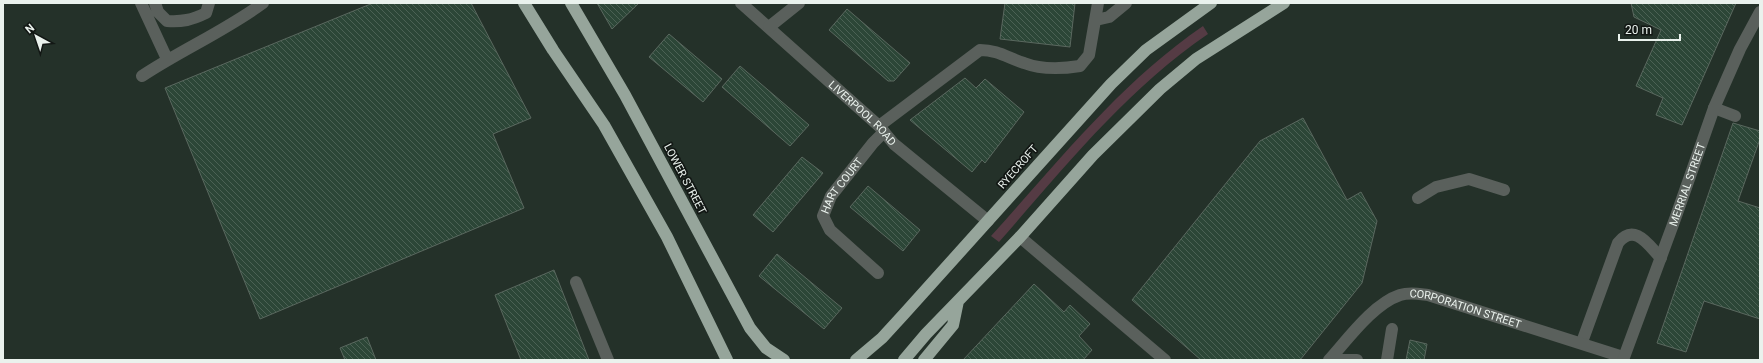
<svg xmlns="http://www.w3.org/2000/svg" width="1763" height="363" viewBox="0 0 1763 363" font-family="Roboto,sans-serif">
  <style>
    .grass { fill: #553b44 }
    .building { fill: url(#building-back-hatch); stroke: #5a685f }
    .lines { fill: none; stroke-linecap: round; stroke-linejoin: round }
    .lane { stroke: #5a605c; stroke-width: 12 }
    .street { stroke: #5a605c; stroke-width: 12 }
    .highway { stroke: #96a59b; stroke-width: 12 }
    .labels { text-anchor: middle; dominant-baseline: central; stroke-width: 3.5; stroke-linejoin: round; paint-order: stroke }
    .street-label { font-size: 11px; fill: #eaf2ed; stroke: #121714 }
  </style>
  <defs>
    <pattern id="building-back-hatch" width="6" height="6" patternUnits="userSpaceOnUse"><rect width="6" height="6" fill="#2c4637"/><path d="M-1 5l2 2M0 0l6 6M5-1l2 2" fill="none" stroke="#4b6154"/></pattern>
  </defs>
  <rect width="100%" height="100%" fill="#243129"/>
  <!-- grass -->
  <path class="grass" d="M1203 26 1208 34C1126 90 1064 168 999 242L991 236C1058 162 1120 83 1203 26Z"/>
  <!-- building -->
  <path class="building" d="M373 3H471L531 118 493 134 524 208 260 319 165 88Z
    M597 3H639L612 29Z
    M1005 3H1075L1070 47 1000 39Z
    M1631 3H1736L1682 125 1656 115 1663 98 1636 86 1661 30 1634 17Z
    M847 9 910 63 894 81H888L829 30Z
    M669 34 722 79 703 102 649 57Z
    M740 66 809 125 790 146 722 87Z
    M965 78 976 88 985 79 1024 112 985 163 982 160 972 172 910 120Z
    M1303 118 1347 200 1361 192 1377 221 1362 283 1300 360H1201L1132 300 1260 141Z
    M1733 123 1760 131V139L1738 201 1760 208V319L1704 301 1686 352 1657 343Z
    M802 157 823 173 773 232 753 215Z
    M868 186 920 230 903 251 850 207Z
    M777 254 842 308 824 329 759 276Z
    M554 270 589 360H521L495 295Z
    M1034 284 1064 312 1070 305 1090 324 1079 336 1092 350 1083 360H963Z
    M367 337 376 360H345L340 348Z
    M1410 340 1427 344 1424 360H1406Z"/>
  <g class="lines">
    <!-- lane -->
    <path class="lane" d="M141 3 167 59
      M155 3 158 12 167 21C182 22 192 20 206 13L209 3
      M1096 20 1109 17 1126 3
      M142 76C181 50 225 31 263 3
      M1714 108 1735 116
      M879 126 980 50C998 50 1008 58 1024 63 1042 70 1061 69 1080 66L1089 55 1098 3
      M1418 198 1436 187 1469 179 1504 190
      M1582 342 1618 243C1635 222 1649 246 1661 258"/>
    <!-- street -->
    <g class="street">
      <path id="s1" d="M741 3 879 126 894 144 988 221"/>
      <path d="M769 27 799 3"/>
      <path d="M1020 237 1165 360"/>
      <path id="s2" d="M878 273 830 230 823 216 831 196 873 143 884 132"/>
      <path d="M576 282 608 360"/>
      <path id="s3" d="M1329 360C1348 339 1373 304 1400 295 1410 292 1419 294 1428 295L1623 357"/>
      <path d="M1336 360H1357"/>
      <path d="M1387 360 1392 329"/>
      <path id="s4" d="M1623 360 1675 219 1714 108 1740 49 1760 12"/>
    </g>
    <!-- highway -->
    <path class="highway" d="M524 3 553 50 604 125 667 237 727 360
      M571 3 625 95 750 328 766 348 784 360
      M856 360 882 338 904 314 1111 84 1146 50 1211 3
      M904 360 926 334 1020 237 1093 155 1160 89 1196 59 1284 3
      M924 360 953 325 958 301"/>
  </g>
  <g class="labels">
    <!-- street labels -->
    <g class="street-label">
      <text stroke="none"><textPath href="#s1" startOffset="164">LIVERPOOL ROAD</textPath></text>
      <text transform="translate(1018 167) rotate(-49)">RYECROFT</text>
      <text transform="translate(685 179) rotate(62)">LOWER STREET</text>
      <text stroke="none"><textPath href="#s4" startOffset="187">MERRIAL STREET</textPath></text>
      <text stroke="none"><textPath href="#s2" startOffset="116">HART COURT</textPath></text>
      <text stroke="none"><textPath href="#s3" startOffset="165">CORPORATION STREET</textPath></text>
    </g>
  </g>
  <!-- border -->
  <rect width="1763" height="363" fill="none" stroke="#eaf2ed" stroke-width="8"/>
  <!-- north arrow -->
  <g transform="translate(36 36) rotate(320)" stroke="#121714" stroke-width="3" paint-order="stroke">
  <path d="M0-3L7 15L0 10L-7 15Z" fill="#eaf2ed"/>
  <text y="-6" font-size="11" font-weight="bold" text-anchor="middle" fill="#eaf2ed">N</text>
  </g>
  <!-- scale -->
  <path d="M1619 34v6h61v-6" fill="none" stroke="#eaf2ed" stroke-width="2"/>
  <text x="1625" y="34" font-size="12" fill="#eaf2ed" stroke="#121714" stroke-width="3" paint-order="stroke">20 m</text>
</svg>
